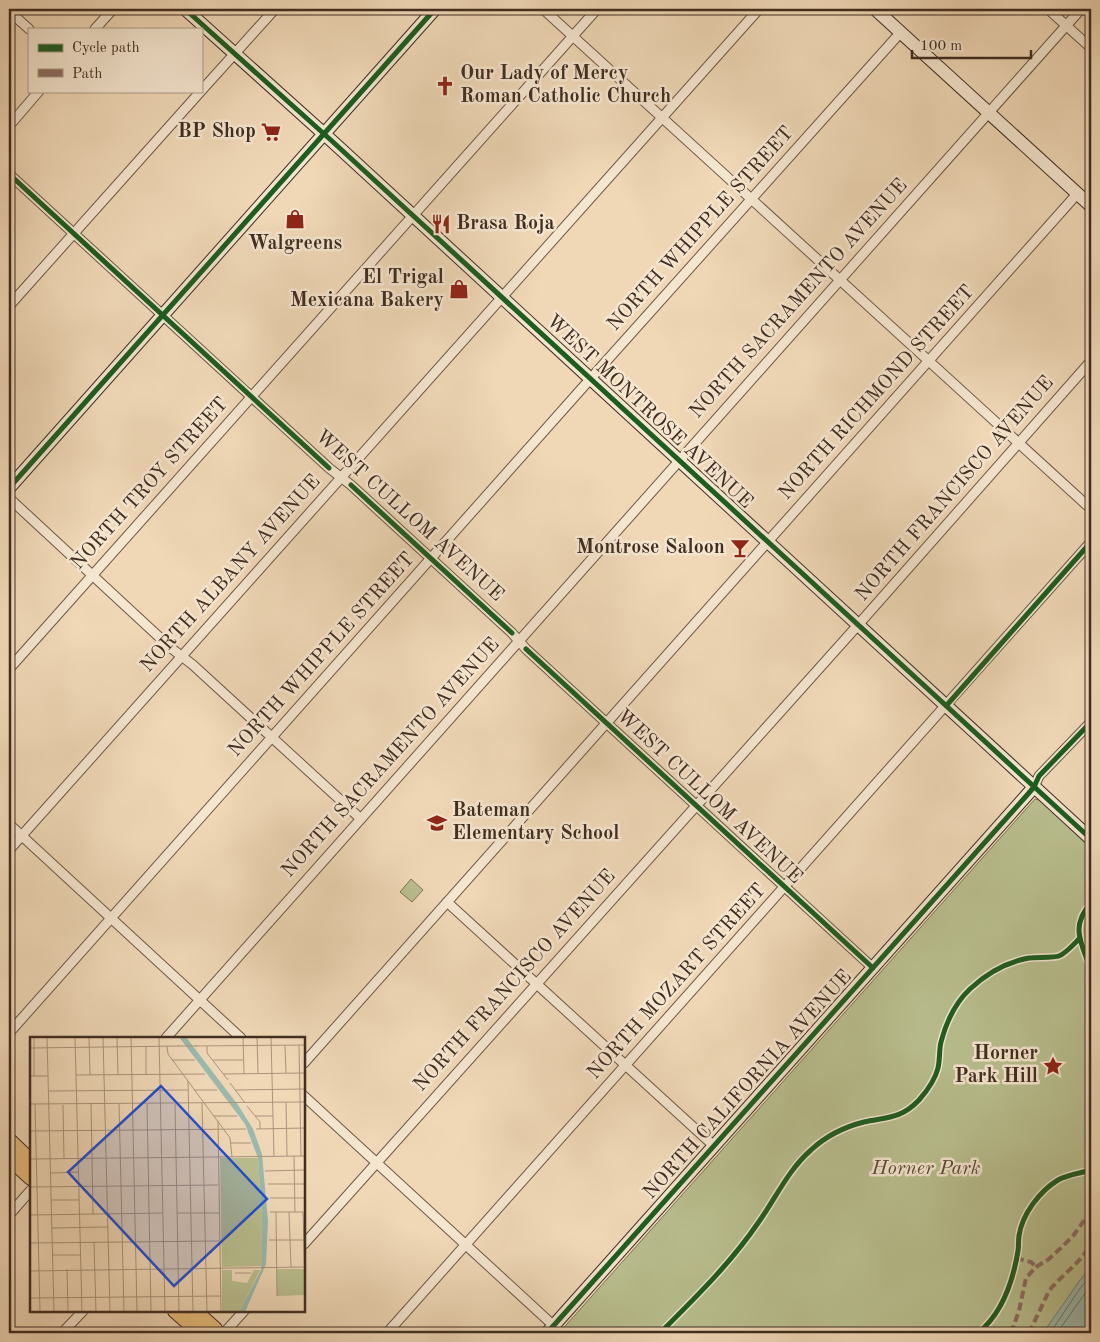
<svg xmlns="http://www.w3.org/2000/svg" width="1100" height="1342" viewBox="0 0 1100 1342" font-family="'Old Standard TT',serif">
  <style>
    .green { fill: #b9bf8f; stroke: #7d7658 }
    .water { fill: #9abaae; stroke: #768276 }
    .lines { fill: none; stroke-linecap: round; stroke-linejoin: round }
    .shore { stroke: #6e7468; stroke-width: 1 }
    .street-casing { stroke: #6d5847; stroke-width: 11 }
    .secondary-casing { stroke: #412d22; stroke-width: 14 }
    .primary-casing { stroke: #412d22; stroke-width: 16 }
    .street { stroke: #f5e6d0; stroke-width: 9 }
    .secondary { stroke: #f5e6d0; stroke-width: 12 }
    .primary { stroke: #e8bc7c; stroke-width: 14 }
    .quiet { stroke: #8d6e63; stroke-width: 4; stroke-dasharray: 8 4; stroke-linecap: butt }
    .cycleway-casing { stroke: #f5e6d0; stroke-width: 8 }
    .cycleway { stroke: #1b5e20; stroke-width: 5 }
    .labels { text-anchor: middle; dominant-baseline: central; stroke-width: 5; stroke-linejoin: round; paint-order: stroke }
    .poi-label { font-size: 20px; font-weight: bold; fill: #412d22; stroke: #f5e6d0; text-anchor: end }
    .street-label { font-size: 20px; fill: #412d22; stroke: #f5e6d0 }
    .park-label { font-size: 20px; font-style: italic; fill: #594a38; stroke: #f5e6d0 }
    .inset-road { fill: none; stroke: #aa947b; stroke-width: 1 }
    .view { fill: #1d4ed8; fill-opacity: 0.15; stroke: #1d4ed8; stroke-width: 2.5 }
    .inset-edge { fill: none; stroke: #412d22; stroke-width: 2.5 }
  </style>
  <rect width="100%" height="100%" fill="#f0d8b7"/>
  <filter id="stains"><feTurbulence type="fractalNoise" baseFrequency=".004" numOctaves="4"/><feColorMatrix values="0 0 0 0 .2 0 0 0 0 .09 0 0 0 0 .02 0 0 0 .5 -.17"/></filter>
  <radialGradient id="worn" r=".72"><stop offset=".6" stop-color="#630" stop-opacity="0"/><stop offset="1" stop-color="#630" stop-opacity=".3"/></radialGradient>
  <!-- green -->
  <path class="green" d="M1035 799 1039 800 1091 847V1267L1078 1283 1044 1333H559Z
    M411 879 423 890 412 902 400 892Z"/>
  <!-- water -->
  <path class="water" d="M1091 1267V1333H1043L1078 1283Z"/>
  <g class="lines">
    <!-- shore -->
    <path class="shore" d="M1050 1333 1081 1287 1091 1276
      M1057 1333 1091 1285"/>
    <defs>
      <path id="street" d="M543 9 1091 509
        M1048 9 1091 48
        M9 11 29 29
        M95 29 113 9
        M201 91 275 9
        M9 126 39 91
        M9 174 329 468 351 485 512 633 526 649 873 968
        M9 306 201 91
        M9 498 171 648 193 665 361 819
        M9 669 597 9
        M1034 787 1039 776 1091 722
        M9 824 241 1038
        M9 850 759 9
        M447 902 714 1146
        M9 1033 584 386 901 32
        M166 1038 1081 9
        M304 1063 1077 194
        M304 1096 554 1326
        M9 1215 31 1190
        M304 1244 858 625 1091 361
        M62 1333 83 1311
        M224 1333 244 1311
        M387 1333 1091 542"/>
      <path id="secondary" d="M185 9 333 142 1091 839
        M875 9 1091 206
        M9 488 435 9
        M547 1333 1034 787"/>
      <path id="primary" d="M9 1140 31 1161
        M9 1158 31 1178
        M175 1311 200 1333
        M195 1311 215 1329 217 1333"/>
    </defs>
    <!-- street casing -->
    <use href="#street" class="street-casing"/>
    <!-- secondary casing -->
    <use href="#secondary" class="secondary-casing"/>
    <!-- primary casing -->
    <use href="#primary" class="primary-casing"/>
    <!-- street -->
    <use href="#street" class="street"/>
    <!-- secondary -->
    <use href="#secondary" class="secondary"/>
    <!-- primary -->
    <use href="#primary" class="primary"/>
    <!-- quiet -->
    <path class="quiet" d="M1016 1258 1031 1262 1036 1267
      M1011 1333 1019 1311 1026 1278 1036 1267 1049 1259 1062 1247 1073 1236 1091 1211
      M1029 1333 1049 1291C1062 1274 1083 1262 1091 1242"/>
    <defs>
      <path id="cycleway" d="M185 9 333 142 1091 839
        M9 174 329 468
        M351 485 512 633
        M9 488 435 9
        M526 649 873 968
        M946 706 1091 542
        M1091 903C1072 924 1079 939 1088 962L1091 964
        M547 1333 1028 794 1034 787 1039 776 1091 722
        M660 1333C695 1298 730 1264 758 1223 776 1198 788 1170 811 1150 826 1136 844 1127 864 1122 887 1117 901 1119 919 1100 927 1091 935 1080 938 1068 940 1060 939 1050 941 1042 946 1023 955 1003 970 989 986 974 1007 962 1029 958 1036 957 1054 958 1059 956 1065 954 1075 943 1079 939
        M978 1333C1003 1313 1013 1281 1018 1251 1019 1246 1018 1241 1019 1236 1022 1214 1040 1191 1058 1180 1066 1175 1081 1173 1091 1170"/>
    </defs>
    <!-- cycleway casing -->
    <use href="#cycleway" class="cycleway-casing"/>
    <!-- cycleway -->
    <use href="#cycleway" class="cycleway"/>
  </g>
  <!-- icons -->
  <defs>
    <symbol id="church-bare" viewBox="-9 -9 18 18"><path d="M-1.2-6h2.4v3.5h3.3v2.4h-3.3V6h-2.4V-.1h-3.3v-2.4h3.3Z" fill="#8f2418" stroke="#f5e6d0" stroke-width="2.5" paint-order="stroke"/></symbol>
    <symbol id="supermarket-bare" viewBox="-9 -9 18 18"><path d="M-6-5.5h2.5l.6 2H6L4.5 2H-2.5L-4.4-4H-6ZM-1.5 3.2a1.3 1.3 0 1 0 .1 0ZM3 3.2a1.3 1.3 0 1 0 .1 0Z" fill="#8f2418" stroke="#f5e6d0" stroke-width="2.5" paint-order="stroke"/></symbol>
    <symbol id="shop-bare" viewBox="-9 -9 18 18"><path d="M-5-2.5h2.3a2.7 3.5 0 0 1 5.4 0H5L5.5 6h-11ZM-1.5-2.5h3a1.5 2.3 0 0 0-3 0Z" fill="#8f2418" stroke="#f5e6d0" stroke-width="2.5" paint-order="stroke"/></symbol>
    <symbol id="restaurant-bare" viewBox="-9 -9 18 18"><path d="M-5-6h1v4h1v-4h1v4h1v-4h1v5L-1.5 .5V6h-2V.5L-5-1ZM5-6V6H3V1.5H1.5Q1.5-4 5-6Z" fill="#8f2418" stroke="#f5e6d0" stroke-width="2.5" paint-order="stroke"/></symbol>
    <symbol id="bar-bare" viewBox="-9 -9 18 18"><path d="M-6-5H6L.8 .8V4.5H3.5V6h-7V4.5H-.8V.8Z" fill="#8f2418" stroke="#f5e6d0" stroke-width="2.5" paint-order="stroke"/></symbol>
    <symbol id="school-bare" viewBox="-9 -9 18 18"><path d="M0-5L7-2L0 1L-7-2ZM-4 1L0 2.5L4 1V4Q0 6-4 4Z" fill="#8f2418" stroke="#f5e6d0" stroke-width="2.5" paint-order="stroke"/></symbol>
    <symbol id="sight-bare" viewBox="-9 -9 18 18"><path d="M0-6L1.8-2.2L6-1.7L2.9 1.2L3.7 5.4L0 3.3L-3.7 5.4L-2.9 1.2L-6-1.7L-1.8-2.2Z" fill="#8f2418" stroke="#f5e6d0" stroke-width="2.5" paint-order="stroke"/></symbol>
  </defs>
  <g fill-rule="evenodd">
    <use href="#church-bare" x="431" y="72" width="28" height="28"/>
    <use href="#supermarket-bare" x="257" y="118" width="28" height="28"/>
    <use href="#shop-bare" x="281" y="205" width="28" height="28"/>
    <use href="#restaurant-bare" x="427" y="210" width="28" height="28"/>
    <use href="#shop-bare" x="445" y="275" width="28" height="28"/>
    <use href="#bar-bare" x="726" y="534" width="28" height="28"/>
    <use href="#school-bare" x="423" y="809" width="28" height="28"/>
    <use href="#sight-bare" x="1039" y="1052" width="28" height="28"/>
  </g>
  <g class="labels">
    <!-- poi labels -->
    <g class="poi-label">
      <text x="460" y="74" text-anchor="start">Our Lady of Mercy<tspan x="460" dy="23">Roman Catholic Church</tspan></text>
      <text x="256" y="132">BP Shop</text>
      <text x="456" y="224" text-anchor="start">Brasa Roja</text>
      <text x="295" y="244" text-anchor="middle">Walgreens</text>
      <text x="444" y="278">El Trigal<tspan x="444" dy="23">Mexicana Bakery</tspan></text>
      <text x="725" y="548">Montrose Saloon</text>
      <text x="452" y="811" text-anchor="start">Bateman<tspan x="452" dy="23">Elementary School</tspan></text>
      <text x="1038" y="1054">Horner<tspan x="1038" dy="23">Park Hill</tspan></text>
    </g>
    <!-- street labels -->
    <g class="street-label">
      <text transform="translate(701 229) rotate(-48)">NORTH WHIPPLE STREET</text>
      <text transform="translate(799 299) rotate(-48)">NORTH SACRAMENTO AVENUE</text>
      <text transform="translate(877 393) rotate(-48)">NORTH RICHMOND STREET</text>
      <text transform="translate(649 412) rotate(43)">WEST MONTROSE AVENUE</text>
      <text transform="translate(150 484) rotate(-48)">NORTH TROY STREET</text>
      <text transform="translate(955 489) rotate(-49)">NORTH FRANCISCO AVENUE</text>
      <text transform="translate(409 516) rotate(42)">WEST CULLOM AVENUE</text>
      <text transform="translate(231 574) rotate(-48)">NORTH ALBANY AVENUE</text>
      <text transform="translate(322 655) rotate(-48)">NORTH WHIPPLE STREET</text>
      <text transform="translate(391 758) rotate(-48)">NORTH SACRAMENTO AVENUE</text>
      <text transform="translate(709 797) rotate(43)">WEST CULLOM AVENUE</text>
      <text transform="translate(515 981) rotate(-48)">NORTH FRANCISCO AVENUE</text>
      <text transform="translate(677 982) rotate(-48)">NORTH MOZART STREET</text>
      <text transform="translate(748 1085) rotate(-48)">NORTH CALIFORNIA AVENUE</text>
    </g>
    <!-- park labels -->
    <g class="park-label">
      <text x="926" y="1169">Horner Park</text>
    </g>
  </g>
  <!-- overview -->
  <g transform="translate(30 1037)">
    <rect width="275" height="275" fill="#f0d8b7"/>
    <path d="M190 121H228L232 179 231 229 192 230ZM247 232H274L275 258 247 259ZM192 233H202V244L217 246 224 233H230L209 275H192Z" fill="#b9bf8f"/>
    <path d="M149 0H156L208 68 223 92 232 117 238 184 236 227 215 275H209L231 233 232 179 228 121 215 87Z" fill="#9abaae"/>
    <path class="inset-road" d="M4 0V39M17 0 24 275M45 0 52 275M59 0 60 38M73 0 80 275M87 0 88 38M101 0 107 275M129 0 135 275M213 0 214 37M227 0 228 36M241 0 244 120M255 8 256 36M269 8 271 119M137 9 138 17 200 101 202 120M148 9H167M165 9 275 8M177 9V16L198 43M116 10V37M0 11 149 9M142 23H165M183 23H213M193 37 275 36M46 38 175 37M0 39H18M158 44 163 275M200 46 215 66M164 53H187M205 53 275 52M19 54 158 53M256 65 257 119M172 66 177 275M0 67 275 65M5 67 10 275M61 67 63 177M89 67 94 275M117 67 121 275M145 67 149 275M33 68 34 122M217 69 230 85V92M184 79H207M225 79H243M188 84 191 275M226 92 275 91M0 94 216 92M201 106H221M264 119 265 175M0 122 275 119M235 134 275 133M21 136 49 135M238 147H275M0 150 188 148M240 161H275M21 163H49M240 175H273M246 175 247 259M259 175 261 230M273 175 275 248M147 176H189M0 178 133 176M22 191 78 190M239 203H275M64 205 66 275M0 206 189 204M23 218H51M37 232 38 275M0 234 275 230M205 236H221M0 261 191 259"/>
    <path class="view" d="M131 49 237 162 144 249 38 135Z"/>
    <rect width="275" height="275" class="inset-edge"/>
  </g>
  <!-- margin -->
  <rect width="1100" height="1342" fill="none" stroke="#f0d8b7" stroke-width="30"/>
  <rect x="10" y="10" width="1080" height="1322" fill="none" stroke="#412d22" stroke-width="2.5"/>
  <rect x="15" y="15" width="1070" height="1312" fill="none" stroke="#412d22"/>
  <!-- legend -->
  <rect x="28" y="28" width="175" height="65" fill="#f5e6d0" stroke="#ad9c8a"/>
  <rect x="38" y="44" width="25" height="8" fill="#1b5e20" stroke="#ad9c8a"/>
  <text x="72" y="52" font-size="15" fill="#412d22">Cycle path</text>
  <rect x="38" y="69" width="25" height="8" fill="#8d6e63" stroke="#ad9c8a"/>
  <text x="72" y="78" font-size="15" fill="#412d22">Path</text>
  <!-- scale -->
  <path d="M912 50v8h119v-8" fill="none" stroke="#412d22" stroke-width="2.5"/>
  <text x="920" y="50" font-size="15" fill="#412d22" stroke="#f5e6d0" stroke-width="4" paint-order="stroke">100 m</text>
  <rect width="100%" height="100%" filter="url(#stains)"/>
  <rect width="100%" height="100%" fill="url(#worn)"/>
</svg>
